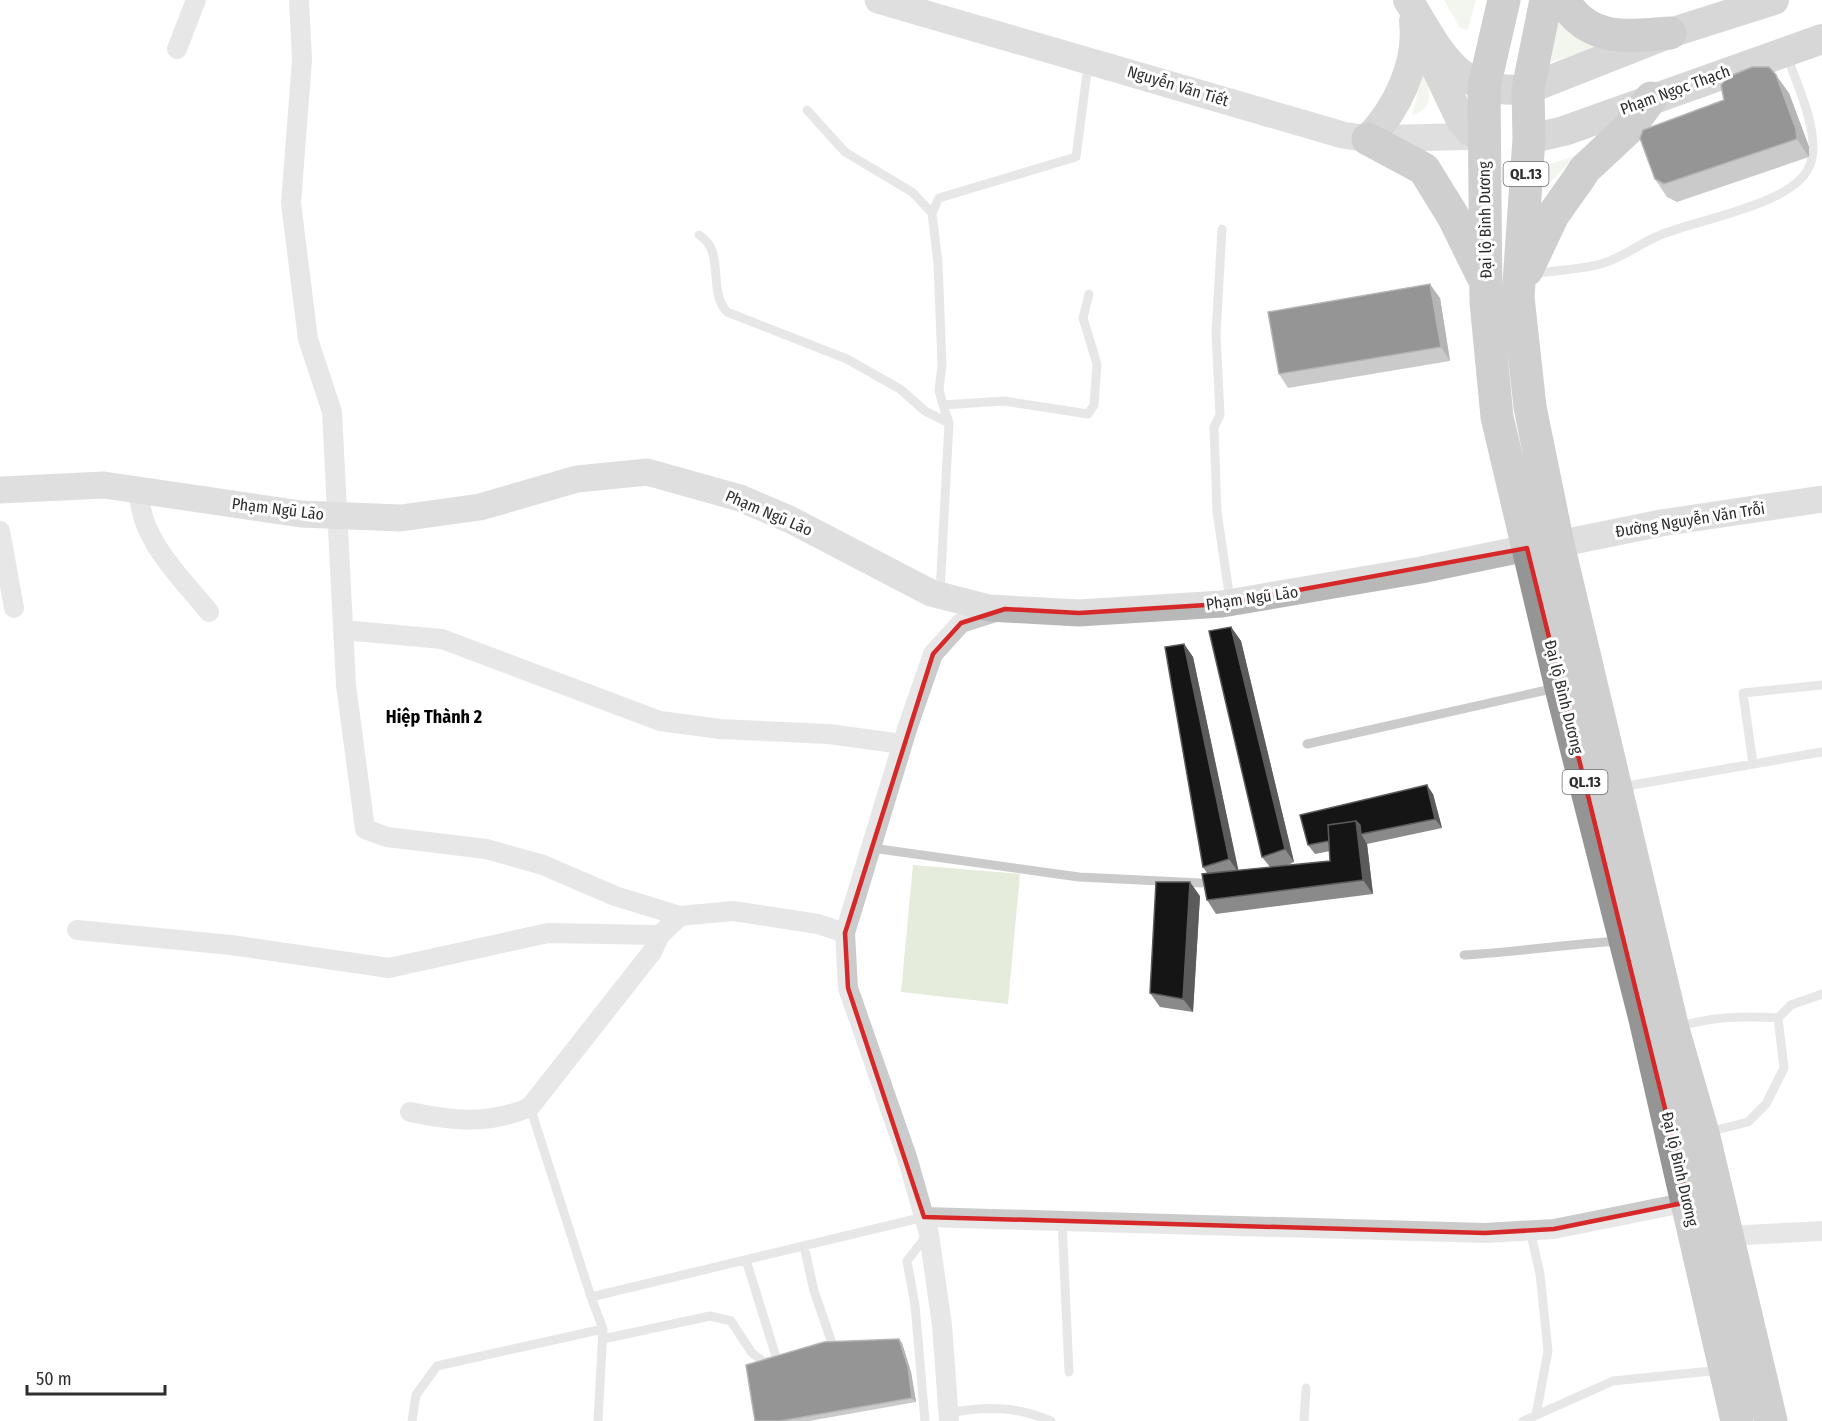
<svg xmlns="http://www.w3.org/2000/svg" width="1822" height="1421" viewBox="0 0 1822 1421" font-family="'Fira Sans Condensed',sans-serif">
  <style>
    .green { fill: #e5ecdb }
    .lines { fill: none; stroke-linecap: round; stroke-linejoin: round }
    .lane { stroke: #cbcbcb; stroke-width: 9 }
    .street { stroke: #cbcbcb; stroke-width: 20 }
    .secondary { stroke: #b8b8b8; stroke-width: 27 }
    .primary { stroke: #a6a6a6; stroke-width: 30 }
    .highway { stroke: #959595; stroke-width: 33 }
    .wall { fill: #8a8a8a }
    .shaded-wall { fill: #5b5b5b }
    .building { fill: #151515; stroke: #5b5b5b; stroke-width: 1.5 }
    .marked { fill: none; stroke: #d62828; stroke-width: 4.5; stroke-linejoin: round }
    .labels { text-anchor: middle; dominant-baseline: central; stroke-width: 6; stroke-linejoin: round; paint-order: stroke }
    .shield { fill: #fff; stroke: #6d6d6d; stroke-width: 1.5 }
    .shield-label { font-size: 15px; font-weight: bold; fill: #2e2e2e }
    .street-label { font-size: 16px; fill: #2e2e2e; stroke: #fff }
    .neighbourhood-label { font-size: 18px; font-weight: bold; fill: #000; stroke: #fff }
  </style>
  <rect width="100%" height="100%" fill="#fff"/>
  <!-- green -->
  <path class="green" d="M1444 0H1476L1468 29 1465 30 1459 27Z
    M1555 17 1599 47 1551 62Z
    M1423 72C1430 89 1436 109 1412 115Z
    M1574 156 1575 157 1543 190 1542 176 1548 165Z
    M913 865 1020 874 1008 1004 901 992Z"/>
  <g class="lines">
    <!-- lane -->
    <path class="lane" d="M807 110 845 152 912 192 932 213
      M1222 229 1216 334 1220 415 1214 427 1217 512 1230 600
      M699 235C726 251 707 291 727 312L847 359 900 389 925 411 949 423
      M1532 274C1554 270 1579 270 1601 264 1622 258 1639 244 1658 236 1695 219 1800 205 1811 162 1820 133 1797 84 1787 56
      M943 405 939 390 942 365 938 263 932 213 939 198 1076 157 1088 65
      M940 592 949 423 943 405 1004 401 1088 414 1094 405 1097 364 1083 318 1089 294
      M1307 744 1556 688
      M1753 764 1743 693 1822 685
      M1621 787 1822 752
      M872 848 1079 877 1201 883
      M1464 955C1516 952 1568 944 1620 941
      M1679 1027C1713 1016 1743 1016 1778 1018
      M530 1107 591 1297
      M1708 1132 1748 1122 1766 1104 1784 1068 1778 1018 1791 1005 1822 994
      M1062 1221 1069 1372
      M1530 1230 1540 1274 1548 1351 1536 1415
      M804 1246 814 1291 832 1343 824 1350
      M746 1260 777 1360
      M603 1339 710 1316 731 1321 752 1353 764 1362 772 1361
      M949 1413C985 1406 1016 1406 1051 1421
      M412 1421 416 1395 437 1366 603 1329
      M598 1421 603 1329 591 1297 924 1217
      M925 1421 915 1305 907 1261 927 1235
      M1304 1421 1306 1388
      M1523 1421 1613 1381 1721 1370"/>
    <!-- street -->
    <path class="street" d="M299 0 302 60 291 203 308 339 332 412 346 685 365 829 387 837 486 849 543 865 615 896 680 916
      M177 49 196 0
      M139 490C139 539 180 576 209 612
      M0 531 14 608
      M343 630 442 639 660 721 720 729 829 734 902 744
      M77 930 231 945 389 968 548 933 660 935
      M845 933 848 988 907 1157 929 1234 942 1325 949 1421
      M410 1112C452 1121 490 1125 530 1107L652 952 660 935 680 916 733 911 818 924 845 933 908 726 933 654 961 623 999 611
      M924 1217 1485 1233 1554 1229 1688 1202
      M1725 1236 1822 1231"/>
    <!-- secondary -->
    <path class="secondary" d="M878 0 1343 135 1368 139 1484 136
      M0 490 104 485 301 514 401 518 480 507 577 479 647 472 740 498 791 520 931 593 989 608 1079 613 1222 604 1421 570 1527 548
      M1558 544 1661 523 1822 499"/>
    <!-- primary -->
    <path class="primary" d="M1408 0C1441 53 1456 96 1528 89L1670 33 1774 0
      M1428 51 1461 120 1470 131 1484 136
      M1368 139C1397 109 1419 64 1414 21
      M1529 139 1564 131 1822 39"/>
    <!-- highway -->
    <path class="highway" d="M1504 0 1484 87 1486 302 1497 417 1563 696 1645 1019 1737 1421
      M1546 0 1528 89 1529 139 1518 297 1530 407 1558 544 1673 1029 1703 1133 1771 1421
      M1563 0C1589 43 1627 36 1670 33
      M1368 139 1424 169 1453 216 1482 275
      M1527 270 1553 215 1577 181 1585 169 1629 128 1651 98"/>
  </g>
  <!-- wall -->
  <path class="wall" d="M1789 93 1809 147V157L1677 202 1667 197 1655 179Z
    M1440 298 1450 361 1288 388 1279 374Z
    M1231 627 1241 641 1294 862 1286 866 1330 861V851L1315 854 1308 845 1433 794 1442 828 1367 844 1373 894 1216 914 1207 900V873L1203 867 1184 644 1193 657 1238 870 1270 867 1262 857Z
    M1200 896 1193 1012 1160 1007 1150 993Z
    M902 1343 911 1372 916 1402 809 1421H755Z"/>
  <!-- shaded-wall -->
  <path class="shaded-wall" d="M1776 75 1789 93 1809 147V157L1797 139Z
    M1430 284 1440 298 1450 361 1441 347Z
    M1231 627 1241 641 1294 862 1285 849Z
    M1184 644 1193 657 1239 873 1229 859Z
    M1427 785 1433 794 1442 828 1435 819Z
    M1356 821 1365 833 1361 834 1367 844 1373 894 1363 880Z
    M1190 882 1200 896 1193 1012 1183 999Z
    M899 1339 902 1343 911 1372 916 1402 912 1398Z"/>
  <!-- building -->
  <path class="building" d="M1752 67H1769L1776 75 1796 129 1797 139 1664 184 1655 179 1640 138 1643 130 1724 100 1721 85 1728 77Z
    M1430 284 1441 347 1279 374 1268 312Z
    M1231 627 1285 849 1262 857 1209 631Z
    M1184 644 1229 859 1203 867 1165 647Z
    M1427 785 1435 819 1361 834 1360 825 1356 821 1328 825 1329 841 1308 845 1300 815Z
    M1356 821 1363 880 1207 900 1202 874 1330 861 1328 825Z
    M1156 882H1190L1183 999 1150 993Z
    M899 1339 908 1367 912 1398 780 1421H755L746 1365 824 1342Z"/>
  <!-- marked area -->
  <path d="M0 0H1822V1421H0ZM1527 548 1688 1202 1554 1229 1485 1233 924 1217 848 988 845 933 933 654 961 623 1005 609 1079 613 1222 604Z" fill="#fff" fill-opacity=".55" fill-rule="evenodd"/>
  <path class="marked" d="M1527 548 1688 1202 1554 1229 1485 1233 924 1217 848 988 845 933 933 654 961 623 1005 609 1079 613 1222 604Z"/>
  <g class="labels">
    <!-- shield labels -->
    <g class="shield">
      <rect x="1503.5" y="162" width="45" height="24" rx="4.5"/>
      <rect x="1562.5" y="770" width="45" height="24" rx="4.5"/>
    </g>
    <g class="shield-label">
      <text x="1526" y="174">QL.13</text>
      <text x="1585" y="782">QL.13</text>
    </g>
    <!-- street labels -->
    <g class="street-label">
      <text transform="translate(1178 86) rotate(17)">Nguyễn Văn Tiết</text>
      <text transform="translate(1675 90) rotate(-20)">Phạm Ngọc Thạch</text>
      <text transform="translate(1485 220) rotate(-91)">Đại lộ Bình Dương</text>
      <text transform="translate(278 509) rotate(7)">Phạm Ngũ Lão</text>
      <text transform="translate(769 513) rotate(23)">Phạm Ngũ Lão</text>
      <text transform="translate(1690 520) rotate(-9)">Đường Nguyễn Văn Trỗi</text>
      <text transform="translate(1252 598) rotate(-8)">Phạm Ngũ Lão</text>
      <text transform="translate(1564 697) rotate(76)">Đại lộ Bình Dương</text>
      <text transform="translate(1680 1169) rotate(77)">Đại lộ Bình Dương</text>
    </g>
    <!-- neighbourhood labels -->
    <g class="neighbourhood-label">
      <text x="434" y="717">Hiệp Thành 2</text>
    </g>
  </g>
  <!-- scale -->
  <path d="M27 1385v9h138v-9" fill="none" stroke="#2e2e2e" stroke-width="3"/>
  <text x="36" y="1385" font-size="18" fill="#2e2e2e" stroke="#ffffff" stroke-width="4.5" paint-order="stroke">50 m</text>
</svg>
